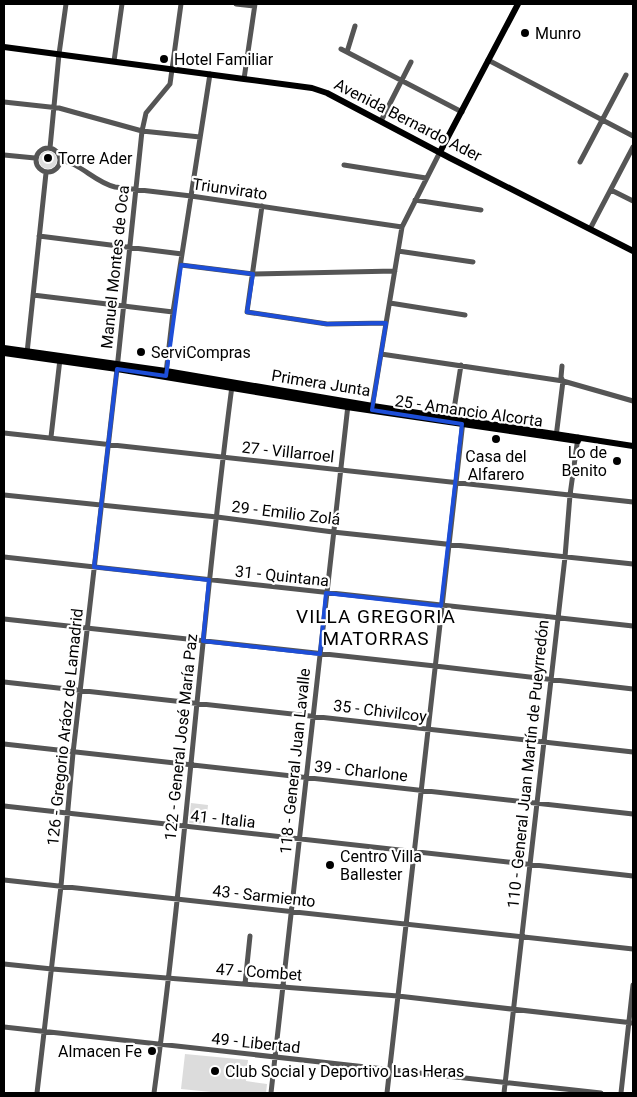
<svg xmlns="http://www.w3.org/2000/svg" width="637" height="1097" viewBox="0 0 637 1097" font-family="Roboto,sans-serif">
  <style>
    .green { fill: #dcdcdc }
    .lines { fill: none; stroke-linecap: round; stroke-linejoin: round }
    .minor { stroke: #555; stroke-width: 5 }
    .major { stroke: #000; stroke-width: 6 }
    .marked { fill: none; stroke: #1d4ed8; stroke-width: 4; stroke-linejoin: round }
    .poi-dot { fill: #000; stroke: #fff; stroke-width: 2 }
    .labels { text-anchor: middle; dominant-baseline: central; stroke-width: 4.5; stroke-linejoin: round; paint-order: stroke }
    .poi-label { font-size: 16px; fill: #000; stroke: #fff; text-anchor: start }
    .street-label { font-size: 16px; fill: #000; stroke: #fff }
    .quarter-label { font-size: 19px; letter-spacing: 1px; fill: #000; stroke: #fff }
  </style>
  <rect width="100%" height="100%" fill="#fff"/>
  <!-- green -->
  <path class="green" d="M39 160a9 9 0 1 1 18 0a9 9 0 1 1-18 0Z
    M191 803 208 805 206 824 189 823Z
    M185 1054 248 1060 246 1081 267 1084 266 1093H221L181 1089Z"/>
  <g class="lines">
    <!-- minor -->
    <path class="minor" d="M236 4 254 6
      M341 49 462 112
      M347 52 355 26
      M488 60 633 136
      M114 61 122 4
      M244 79 255 4
      M4 102 59 108 142 131 200 137
      M381 121 411 62
      M50 148 59 54 66 4
      M36 160a12 12 0 1 1 24 0a12 12 0 1 1-24 0Z
      M4 155 35 158
      M60 160C81 163 94 182 115 187L191 196 402 227
      M580 162 626 75
      M344 165 426 178
      M611 190 633 201
      M415 200 481 210
      M262 206 247 312 327 324 386 323
      M590 229 633 147
      M39 236 182 254
      M398 251 473 262
      M181 265 253 274 395 271
      M33 295 173 312
      M390 303 465 315
      M27 353 46 173
      M381 354 563 381 633 401
      M166 373 173 312 210 74
      M372 408 402 227 440 152
      M452 422 461 365
      M4 433 633 502
      M51 437 60 359
      M556 437 563 381 561 377 562 366
      M4 495 217 517 333 532 633 564
      M4 557 633 626
      M4 619 435 666 633 689
      M4 682 633 752
      M4 744 633 814
      M4 806 633 876
      M4 880 633 949
      M4 964 52 969 398 996 633 1023
      M245 984 250 936
      M4 1027 601 1093
      M37 1093 61 886 73 753 117 369 142 131 146 113 170 84 181 4
      M154 1093C186 858 201 621 232 386
      M271 1093 348 405
      M387 1093 463 421
      M504 1093 565 557 570 495 578 437
      M621 1093 633 985"/>
    <!-- major -->
    <path class="major" d="M4 47 244 79 312 88 327 93 450 158 633 251
      M440 152 518 4
      M4 348 166 371 373 406 633 446
      M4 353 117 369 347 407 578 441"/>
  </g>
  <!-- marked area -->
  <path class="marked" d="M181 265 253 274 247 312 327 324 386 323 372 410 462 424 441 606 326 593 320 654 203 641 209 580 94 567 117 369 166 376Z"/>
  <!-- markers -->
  <g class="poi-dot">
    <circle cx="525" cy="33" r="5"/>
    <circle cx="164" cy="59" r="5"/>
    <circle cx="48" cy="158" r="5"/>
    <circle cx="141" cy="352" r="5"/>
    <circle cx="496" cy="439" r="5"/>
    <circle cx="617" cy="461" r="5"/>
    <circle cx="330" cy="865" r="5"/>
    <circle cx="152" cy="1051" r="5"/>
    <circle cx="215" cy="1071" r="5"/>
  </g>
  <g class="labels">
    <!-- poi labels -->
    <g class="poi-label">
      <text x="535" y="33">Munro</text>
      <text x="174" y="59">Hotel Familiar</text>
      <text x="58" y="158">Torre Ader</text>
      <text x="151" y="352">ServiCompras</text>
      <text x="607" y="452" text-anchor="end">Lo de<tspan x="607" dy="18">Benito</tspan></text>
      <text x="496" y="456" text-anchor="middle">Casa del<tspan x="496" dy="18">Alfarero</tspan></text>
      <text x="340" y="856">Centro Villa<tspan x="340" dy="18">Ballester</tspan></text>
      <text x="142" y="1051" text-anchor="end">Almacen Fe</text>
      <text x="225" y="1071">Club Social y Deportivo Las Heras</text>
    </g>
    <!-- street labels -->
    <g class="street-label">
      <text transform="translate(408 120) rotate(27)">Avenida Bernardo Ader</text>
      <text transform="translate(230 189) rotate(8)">Triunvirato</text>
      <text transform="translate(115 267) rotate(-84)">Manuel Montes de Oca</text>
      <text transform="translate(321 383) rotate(9)">Primera Junta</text>
      <text transform="translate(469 411) rotate(8)">25 - Amancio Alcorta</text>
      <text transform="translate(288 452) rotate(6)">27 - Villarroel</text>
      <text transform="translate(286 513) rotate(7)">29 - Emilio Zolá</text>
      <text transform="translate(282 576) rotate(6)">31 - Quintana</text>
      <text transform="translate(380 711) rotate(7)">35 - Chivilcoy</text>
      <text transform="translate(65 727) rotate(-84)">126 - Gregorio Aráoz de Lamadrid</text>
      <text transform="translate(181 737) rotate(-84)">122 - General José María Paz</text>
      <text transform="translate(295 761) rotate(-84)">118 - General Juan Lavalle</text>
      <text transform="translate(528 764) rotate(-84)">110 - General Juan Martín de Pueyrredón</text>
      <text transform="translate(361 771) rotate(6)">39 - Charlone</text>
      <text transform="translate(223 819) rotate(6)">41 - Italia</text>
      <text transform="translate(264 896) rotate(6)">43 - Sarmiento</text>
      <text transform="translate(259 972) rotate(4)">47 - Combet</text>
      <text transform="translate(256 1043) rotate(6)">49 - Libertad</text>
    </g>
    <!-- quarter labels -->
    <g class="quarter-label">
      <text x="376" y="616">VILLA GREGORIA<tspan x="376" dy="22">MATORRAS</tspan></text>
    </g>
  </g>
  <!-- border -->
  <rect width="637" height="1097" fill="none" stroke="#000000" stroke-width="10"/>
</svg>
